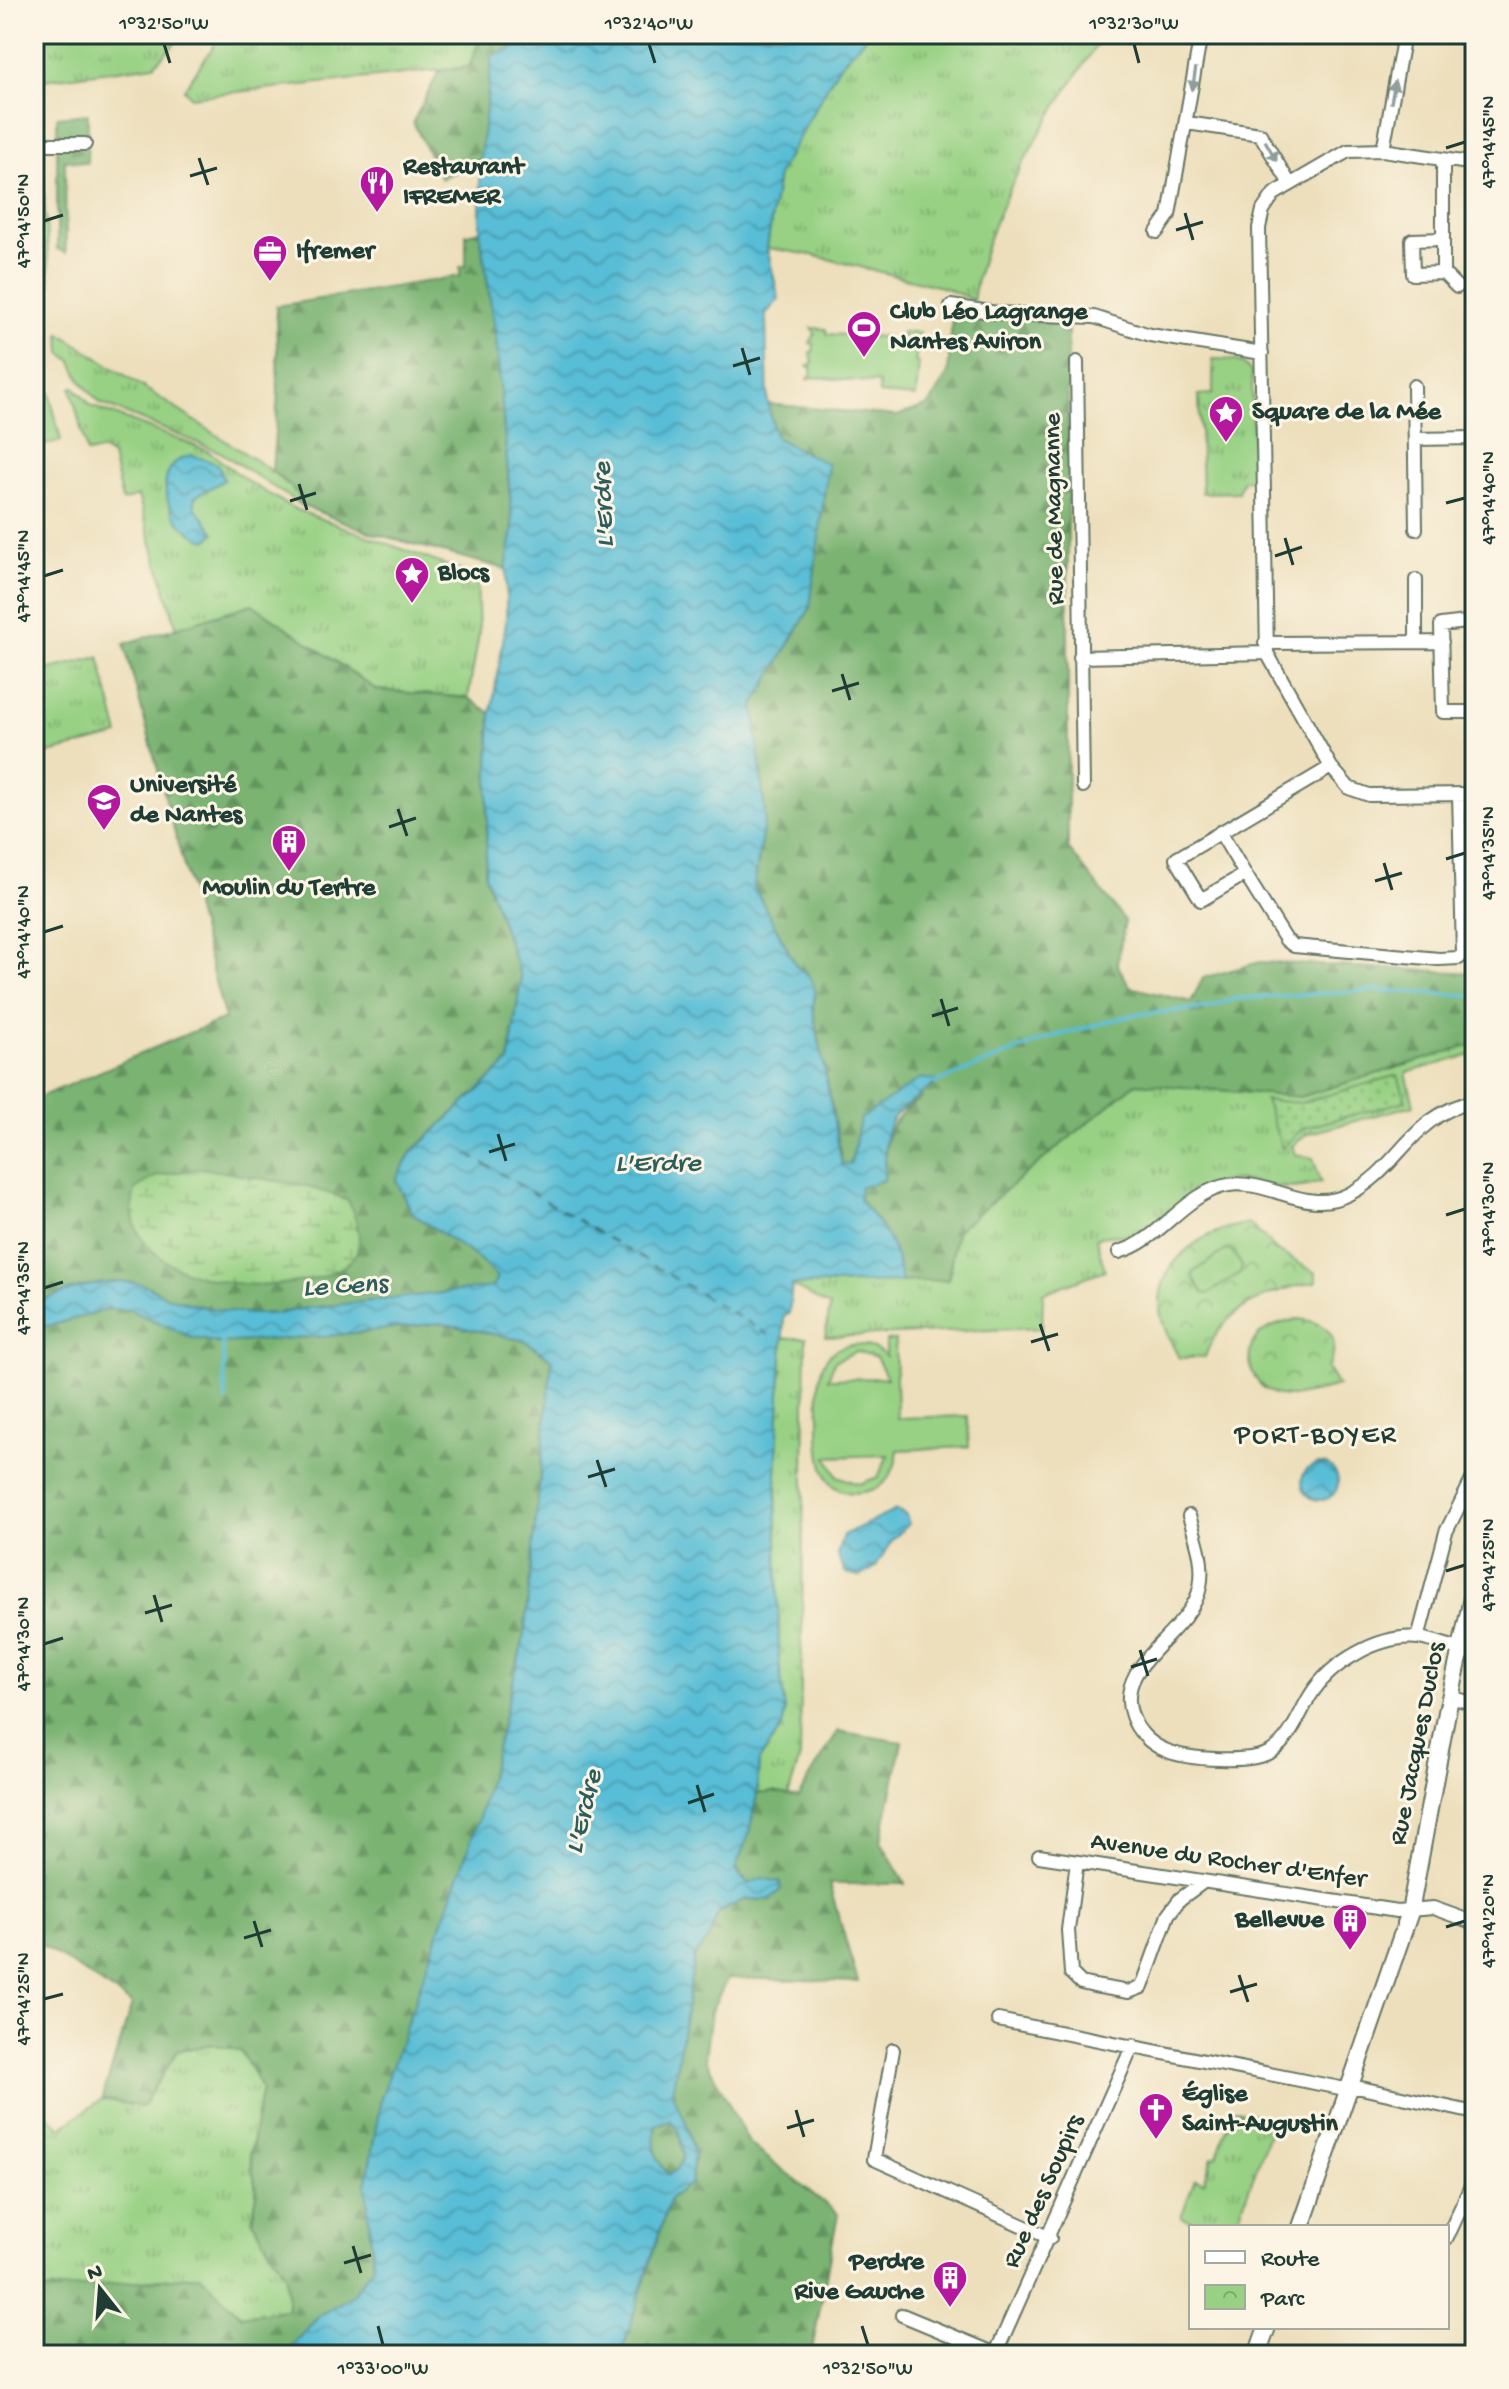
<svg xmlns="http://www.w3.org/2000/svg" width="1509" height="2389" viewBox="0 0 1509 2389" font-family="'Gochi Hand',sans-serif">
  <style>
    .grass { fill: url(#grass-tufts); stroke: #5c875c; stroke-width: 2 }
    .forest { fill: url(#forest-firs); stroke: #4c7853; stroke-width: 2 }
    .wetland { fill: url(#wetland-marsh); stroke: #5c875c; stroke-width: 2 }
    .park { fill: url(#park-crowns); stroke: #5c875c; stroke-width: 2 }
    .garden { fill: url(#garden-dots); stroke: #5c875c; stroke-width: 2 }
    .pitch { fill: #98d184; stroke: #5c875c; stroke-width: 2; fill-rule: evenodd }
    .water { fill: url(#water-waves); stroke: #3c7d85; stroke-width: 2; fill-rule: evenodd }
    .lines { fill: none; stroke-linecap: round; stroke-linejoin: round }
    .stream { stroke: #58bdd6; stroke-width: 4 }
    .ferry { stroke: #2d5d5c; stroke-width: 2; stroke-dasharray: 10 8; stroke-linecap: butt }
    .minor-casing { stroke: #677664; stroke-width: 16 }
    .tertiary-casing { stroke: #677664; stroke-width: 20 }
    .minor { stroke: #fff; stroke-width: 12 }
    .tertiary { stroke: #fff; stroke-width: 16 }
    .oneway { fill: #8f9e9a }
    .ticks { fill: none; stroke: #1f3d34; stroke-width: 3 }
    .labels { text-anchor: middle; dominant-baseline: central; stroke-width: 6; stroke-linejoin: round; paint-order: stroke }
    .poi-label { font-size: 26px; font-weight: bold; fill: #1f3d34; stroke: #fcf5e5; text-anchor: start }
    .street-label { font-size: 26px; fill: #1f3d34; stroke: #fcf5e5 }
    .water-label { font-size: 28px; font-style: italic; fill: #2d5d5c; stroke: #fcf5e5 }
    .neighbourhood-label { font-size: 28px; letter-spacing: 2px; fill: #1f3d34; stroke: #fcf5e5 }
    .neatline { fill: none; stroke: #1f3d34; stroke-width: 3 }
    .ticks-label { font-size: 20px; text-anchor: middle; fill: #1f3d34 }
  </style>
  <defs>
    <pattern id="grass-tufts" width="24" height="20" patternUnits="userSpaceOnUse" patternTransform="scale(2)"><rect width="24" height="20" fill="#98d184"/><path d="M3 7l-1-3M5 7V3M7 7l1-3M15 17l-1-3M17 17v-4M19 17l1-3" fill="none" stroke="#7bab6d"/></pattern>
    <pattern id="forest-firs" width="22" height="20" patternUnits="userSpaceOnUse" patternTransform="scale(2)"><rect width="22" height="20" fill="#7ab372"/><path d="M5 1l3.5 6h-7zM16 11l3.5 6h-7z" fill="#63935e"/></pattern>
    <pattern id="wetland-marsh" width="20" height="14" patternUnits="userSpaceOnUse" patternTransform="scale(2)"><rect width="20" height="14" fill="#98d184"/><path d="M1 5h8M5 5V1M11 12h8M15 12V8" fill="none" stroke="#7bab6d"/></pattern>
    <pattern id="park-crowns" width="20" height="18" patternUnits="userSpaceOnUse" patternTransform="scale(2)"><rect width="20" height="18" fill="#98d184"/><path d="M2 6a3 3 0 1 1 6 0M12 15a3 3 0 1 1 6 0" fill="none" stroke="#7bab6d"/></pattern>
    <pattern id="garden-dots" width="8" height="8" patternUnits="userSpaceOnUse" patternTransform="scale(2)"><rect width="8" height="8" fill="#98d184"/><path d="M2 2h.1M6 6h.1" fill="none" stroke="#7bab6d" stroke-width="1.8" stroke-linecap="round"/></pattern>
    <pattern id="water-waves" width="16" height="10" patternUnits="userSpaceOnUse" patternTransform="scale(2)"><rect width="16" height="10" fill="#58bdd6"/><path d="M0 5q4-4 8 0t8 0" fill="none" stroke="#489bae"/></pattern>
  </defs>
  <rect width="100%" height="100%" fill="#fcf5e5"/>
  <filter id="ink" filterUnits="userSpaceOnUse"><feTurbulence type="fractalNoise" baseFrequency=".0125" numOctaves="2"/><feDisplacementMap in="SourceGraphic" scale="16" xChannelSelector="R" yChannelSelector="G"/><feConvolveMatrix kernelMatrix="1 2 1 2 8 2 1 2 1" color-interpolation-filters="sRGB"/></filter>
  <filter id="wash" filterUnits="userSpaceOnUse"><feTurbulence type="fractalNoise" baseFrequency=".006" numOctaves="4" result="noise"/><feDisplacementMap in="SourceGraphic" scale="32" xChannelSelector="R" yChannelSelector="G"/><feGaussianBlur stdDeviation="1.8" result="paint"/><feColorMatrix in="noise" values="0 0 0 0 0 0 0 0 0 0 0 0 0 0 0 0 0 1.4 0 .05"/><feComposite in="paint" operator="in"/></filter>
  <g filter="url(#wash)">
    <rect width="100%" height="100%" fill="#eddfbc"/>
    <!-- grass -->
    <path class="grass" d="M34 34H184L154 65 43 80 44 62 35 50 41 45Z
      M222 34H482L469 67 191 97 184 89Z
      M868 34H1104C1050 116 989 201 973 300L945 288 812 255 767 248 778 174 839 66Z
      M60 333 272 471 298 493 301 505 220 452 100 403 82 383 71 360 61 353Z
      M34 355 42 359 61 441 34 447Z
      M1213 359C1229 360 1244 358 1252 374L1253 479 1243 480 1238 492 1202 493 1199 395 1213 394Z
      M74 387 91 406 208 451 250 483 295 509 477 577 479 634 468 698 377 690 252 604 177 629 138 496 122 501 112 456 103 450 87 453 71 388Z
      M99 657 119 735 34 757V673Z
      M1475 1044V1054L1406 1073 1414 1105 1307 1134 1292 1146 1295 1154 1313 1158 1321 1182C1277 1197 1267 1178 1229 1181 1193 1183 1173 1214 1144 1230 1130 1238 1112 1233 1096 1238L1105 1270 1043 1293 1042 1328 825 1337 830 1307 791 1285 948 1280 956 1231 1136 1083 1300 1097Z
      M783 1338H806L800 1757 788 1796 773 1792 757 1794 759 1761 782 1727 785 1712 779 1661 776 1474Z
      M212 2044 240 2050 262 2088 250 2155 257 2195 252 2220 286 2276 288 2310 241 2316 200 2275 35 2293 34 2102 61 2128 102 2099 142 2107 177 2051Z
      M1233 2109 1274 2120 1236 2224 1243 2227H1213L1181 2217 1195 2179 1204 2182 1212 2157 1217 2156Z"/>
    <!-- forest -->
    <path class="forest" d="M482 34H539L492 57 480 160 441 179 413 122 439 71 469 67Z
      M88 114 87 163 65 160 66 253 57 249V117Z
      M480 231 496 339 513 530 506 569 372 533 301 505 298 493 272 471 278 394 276 306 460 276V267L466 266V234Z
      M958 312 1068 325V848L1125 921 1117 964 1130 987 1191 1002 1203 978 1260 962 1475 973V1044L1300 1097 1136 1083 956 1231 948 1280 901 1282C898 1247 882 1226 859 1199L860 1187 884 1180C886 1133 884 1124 923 1097L856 1139 851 1164 843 1166 813 1008C817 989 814 976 797 967L754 887 765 816 754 705 810 608 768 404 897 416 929 405 948 373 952 320Z
      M252 604 377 690 468 698 491 713 485 875 521 978 509 1062 411 1152 396 1180 413 1214 479 1259 497 1277 493 1288 300 1309C256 1320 214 1311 171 1298 160 1294 149 1285 137 1283 101 1278 67 1291 34 1303V1099C99 1074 160 1043 225 1019L124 644Z
      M109 1309 131 1310 193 1338 218 1343 328 1336 440 1323 526 1341 552 1360 524 1637 480 1814 366 2186 373 2266 351 2296 318 2316 284 2355H34V2292L200 2275 241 2316 288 2310 286 2276 252 2220 257 2195 250 2155 262 2088 241 2051 212 2044 177 2051 142 2107 102 2099 132 2004 34 1940V1330Z
      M838 1731 902 1742 881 1841 905 1884H829L858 1982 728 1978 711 2011 705 2058 749 2143 838 2214 811 2355H621L670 2198 691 2183 694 2154 686 2122 672 2093 695 1955 708 1939 718 1913 745 1899 769 1900 735 1871 757 1794 773 1792 798 1797Z
      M670 2120 678 2129 684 2157 676 2170 669 2175C655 2162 653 2143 655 2125Z"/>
    <!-- wetland -->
    <path class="wetland" d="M200 1168 307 1186 348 1200C354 1215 364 1237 356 1253 326 1307 107 1296 135 1189L157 1176Z"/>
    <!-- park -->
    <path class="park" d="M1250 1224 1276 1250 1316 1273V1282C1270 1290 1220 1309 1205 1357L1179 1358C1172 1343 1160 1324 1160 1307 1158 1259 1208 1227 1250 1224Z
      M1297 1319C1327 1321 1344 1338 1327 1368L1338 1386C1319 1391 1295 1400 1275 1394 1253 1387 1241 1356 1257 1337 1266 1326 1284 1323 1297 1319Z"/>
    <!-- garden -->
    <path class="garden" d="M1398 1075 1406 1101 1303 1128 1282 1148 1265 1100 1300 1103Z"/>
    <!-- pitch -->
    <path class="pitch" d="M43 176 50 287 34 288V177Z
      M812 328 826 329 827 334 886 337 885 348 901 350 902 332H920L915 362 919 363 916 397 879 394V383L812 377 807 380 811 375 812 367 808 366 813 363 810 352H813L814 344 810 343 815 333Z
      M1226 1250 1232 1251 1242 1266 1241 1272 1208 1294 1203 1293 1193 1277 1194 1272Z
      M895 1340 897 1418 968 1416 969 1447 898 1450C896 1469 888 1486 868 1491 818 1503 819 1452 819 1420 819 1404 817 1386 821 1371 829 1340 865 1338 886 1356V1341ZM856 1351 876 1357 887 1378 828 1379 835 1361ZM888 1455 878 1477 859 1484 837 1476 827 1457Z"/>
    <!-- water -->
    <path class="water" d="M539 34H868L839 66 778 174 767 248 779 299 766 314 768 404 776 438 828 464 810 608 754 705 765 816 754 887 797 967C814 976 817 989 813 1008L842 1165 851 1164 860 1119 921 1078 938 1081C926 1093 903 1105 894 1117 882 1133 885 1162 884 1180L860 1187 859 1199C882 1226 898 1247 901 1282L792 1285 789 1314 784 1316 776 1474 779 1661 785 1712 782 1727 759 1761 757 1794 749 1834 735 1870 748 1884 762 1878 780 1882 781 1890 769 1900 745 1899 718 1913 708 1939 695 1955 672 2093 686 2122 694 2154 691 2183 670 2198 621 2355H284L318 2316 351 2296 373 2266 366 2186 381 2098 480 1814 524 1637 552 1360 526 1341 440 1323 328 1336 219 1343 193 1338 131 1310 109 1309 34 1330V1303C67 1291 101 1278 137 1283 149 1285 160 1294 171 1298 214 1311 256 1320 300 1309L493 1287 497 1277 479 1259 413 1214 396 1180 411 1153 509 1062 521 978 485 875 491 713 506 623V569L513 530 496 339 480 231V160L492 57ZM670 2120 678 2129 684 2156 676 2170 669 2175C655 2162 652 2143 656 2125Z
      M192 455 218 464 224 480 195 497V507L215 533 208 540C170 534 143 465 192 455Z
      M1302 1482a18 18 0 1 1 36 0a18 18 0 1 1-36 0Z
      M896 1510 906 1515 909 1524 892 1540 876 1567 859 1577 846 1573 837 1555 843 1535Z"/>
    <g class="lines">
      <!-- stream -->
      <path class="stream" d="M935 1083 1049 1038 1132 1015 1207 1008 1234 999 1377 990 1475 996
        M222 1339 226 1401"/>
      <!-- ferry -->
      <path class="ferry" d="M468 1154 769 1335"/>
    </g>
  </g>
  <g filter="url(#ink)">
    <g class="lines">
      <defs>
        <path id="minor" d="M1187 123 1260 134 1290 184
          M34 144H85
          M1383 150 1404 34
          M1443 159V273L1457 287
          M1475 164 1383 150 1348 151 1274 194 1263 210 1259 228 1267 653 1331 767 1349 788 1369 795 1475 794
          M1157 232 1169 215 1201 34
          M1443 239 1412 240 1413 274 1443 273
          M951 306 997 313 1094 317 1150 335 1262 353
          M1077 362 1083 786
          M1414 386 1416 529
          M1415 439 1475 438
          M1416 580V642
          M1475 621 1441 625 1443 712H1475
          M1265 643 1442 642
          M1080 657 1267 653
          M1220 832 1245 874 1201 900 1176 859 1331 767
          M1245 874 1286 940 1294 946 1439 959 1459 958 1463 954 1459 794
          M1119 1252C1161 1241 1184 1192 1229 1185 1271 1179 1306 1216 1349 1194 1400 1169 1410 1115 1475 1101
          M1189 1516C1196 1539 1205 1562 1200 1587 1191 1634 1112 1663 1132 1716 1137 1731 1150 1744 1165 1750 1187 1760 1252 1764 1272 1751 1291 1739 1299 1714 1310 1696 1330 1663 1379 1634 1419 1638 1432 1640 1447 1646 1460 1649
          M1418 1638 1446 1532 1475 1474
          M1450 1697 1475 1704
          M1039 1856 1397 1911 1433 1908 1475 1923
          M1077 1862 1068 1930 1071 1973 1081 1983 1094 1986 1129 1992 1142 1987 1168 1915 1180 1899 1202 1883
          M998 2020 1340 2088H1361L1475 2113
          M893 2050 874 2159 1050 2238
          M1447 2238 1475 2177
          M902 2315 996 2354
          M995 2355 1133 2045"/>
        <path id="tertiary" d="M1301 2227 1410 1912 1447 1712 1475 1585
          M1257 2355 1267 2327"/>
      </defs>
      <!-- minor casing -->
      <use href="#minor" class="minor-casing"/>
      <!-- tertiary casing -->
      <use href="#tertiary" class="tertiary-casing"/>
      <!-- minor -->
      <use href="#minor" class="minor"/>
      <!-- tertiary -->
      <use href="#tertiary" class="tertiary"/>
    </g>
    <!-- one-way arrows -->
    <defs><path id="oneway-solid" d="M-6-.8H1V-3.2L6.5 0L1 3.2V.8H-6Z" transform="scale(2)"/></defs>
    <g class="oneway">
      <use href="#oneway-solid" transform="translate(1194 79) rotate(99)"/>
      <use href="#oneway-solid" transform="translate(1393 92) rotate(-80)"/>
      <use href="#oneway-solid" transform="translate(1271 151) rotate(60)"/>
    </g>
  </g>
  <!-- ticks -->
  <path class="ticks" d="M164 44 170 63M649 44 655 63M1134 44 1139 63M1446 148 1465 142M199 158 208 185M190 176 217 168M1185 213 1193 240M44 221 63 215M1176 230 1203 222M742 348 750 375M733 366 760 358M299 484 307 510M290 501 316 493M1446 503 1465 498M1285 538 1293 565M1275 556 1302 547M44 576 63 570M842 674 850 700M832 691 859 683M398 809 407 836M389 827 416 818M1446 859 1465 853M1384 863 1392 890M1375 881 1402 873M44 932 63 926M941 999 949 1026M932 1016 958 1008M498 1134 506 1161M489 1152 515 1144M1446 1215 1465 1209M44 1288 63 1282M1040 1324 1049 1351M1031 1342 1058 1334M597 1460 606 1487M588 1477 615 1469M1446 1571 1465 1565M154 1595 162 1622M145 1613 172 1605M44 1644 63 1638M1140 1650 1148 1676M1131 1667 1157 1659M697 1785 705 1812M688 1803 714 1794M254 1921 262 1947M1446 1927 1465 1921M244 1938 271 1930M1239 1975 1248 2002M1230 1992 1257 1984M44 1999 63 1994M796 2110 804 2137M787 2128 814 2120M353 2246 361 2273M344 2263 371 2255M378 2326 383 2345M862 2326 868 2345"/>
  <!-- icons -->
  <defs>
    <symbol id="restaurant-pin" viewBox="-11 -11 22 30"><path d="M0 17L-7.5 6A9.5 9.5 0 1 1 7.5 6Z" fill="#b5179e" stroke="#fcf5e5"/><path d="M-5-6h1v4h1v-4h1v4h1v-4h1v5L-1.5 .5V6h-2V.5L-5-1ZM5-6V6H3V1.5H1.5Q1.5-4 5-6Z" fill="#fff"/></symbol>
    <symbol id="office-pin" viewBox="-11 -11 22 30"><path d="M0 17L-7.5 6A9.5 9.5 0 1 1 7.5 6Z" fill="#b5179e" stroke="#fcf5e5"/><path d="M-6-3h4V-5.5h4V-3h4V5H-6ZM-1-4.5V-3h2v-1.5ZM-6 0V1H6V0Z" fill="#fff"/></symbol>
    <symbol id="stadium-pin" viewBox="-11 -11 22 30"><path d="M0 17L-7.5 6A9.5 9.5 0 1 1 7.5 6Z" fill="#b5179e" stroke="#fcf5e5"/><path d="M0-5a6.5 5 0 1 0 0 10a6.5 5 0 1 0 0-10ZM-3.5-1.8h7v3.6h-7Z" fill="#fff"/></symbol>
    <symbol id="sight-pin" viewBox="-11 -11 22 30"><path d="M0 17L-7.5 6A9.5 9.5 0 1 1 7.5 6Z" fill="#b5179e" stroke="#fcf5e5"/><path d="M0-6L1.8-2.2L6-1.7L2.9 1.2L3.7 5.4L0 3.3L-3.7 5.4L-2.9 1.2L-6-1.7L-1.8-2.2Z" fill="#fff"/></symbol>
    <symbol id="university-pin" viewBox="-11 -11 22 30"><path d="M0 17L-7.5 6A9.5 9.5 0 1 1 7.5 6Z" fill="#b5179e" stroke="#fcf5e5"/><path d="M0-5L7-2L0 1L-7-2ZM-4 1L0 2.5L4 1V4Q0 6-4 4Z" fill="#fff"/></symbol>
    <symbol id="building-pin" viewBox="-11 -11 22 30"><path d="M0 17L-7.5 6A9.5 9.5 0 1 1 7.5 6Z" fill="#b5179e" stroke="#fcf5e5"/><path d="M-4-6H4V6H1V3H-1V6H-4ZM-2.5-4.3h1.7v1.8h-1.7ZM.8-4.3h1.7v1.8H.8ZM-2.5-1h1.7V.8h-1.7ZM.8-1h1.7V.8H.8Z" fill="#fff"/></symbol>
    <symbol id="church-pin" viewBox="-11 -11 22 30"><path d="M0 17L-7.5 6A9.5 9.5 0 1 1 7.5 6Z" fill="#b5179e" stroke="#fcf5e5"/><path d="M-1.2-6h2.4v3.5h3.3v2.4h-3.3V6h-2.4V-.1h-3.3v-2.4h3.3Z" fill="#fff"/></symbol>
  </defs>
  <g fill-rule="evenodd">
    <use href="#restaurant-pin" x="357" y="163" width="40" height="54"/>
    <use href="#office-pin" x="250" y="232" width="40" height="54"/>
    <use href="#stadium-pin" x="844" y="308" width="40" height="54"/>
    <use href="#sight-pin" x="1206" y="393" width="40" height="54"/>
    <use href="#sight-pin" x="392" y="554" width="40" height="54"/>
    <use href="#university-pin" x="84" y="781" width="40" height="54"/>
    <use href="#building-pin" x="269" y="822" width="40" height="54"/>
    <use href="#building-pin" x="1330" y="1901" width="40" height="54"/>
    <use href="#church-pin" x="1136" y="2090" width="40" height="54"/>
    <use href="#building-pin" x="930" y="2258" width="40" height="54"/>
  </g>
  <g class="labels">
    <!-- poi labels -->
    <g class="poi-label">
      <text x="403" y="168">Restaurant<tspan x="403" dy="30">IFREMER</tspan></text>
      <text x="296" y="252">Ifremer</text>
      <text x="890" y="313">Club Léo Lagrange<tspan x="890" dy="30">Nantes Aviron</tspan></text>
      <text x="1252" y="413">Square de la Mée</text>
      <text x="438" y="574">Blocs</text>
      <text x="130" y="786">Université<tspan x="130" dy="30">de Nantes</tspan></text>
      <text x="289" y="889" text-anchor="middle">Moulin du Tertre</text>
      <text x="1324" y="1921" text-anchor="end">Bellevue</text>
      <text x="1182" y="2095">Église<tspan x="1182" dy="30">Saint-Augustin</tspan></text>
      <text x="924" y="2263" text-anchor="end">Perdre<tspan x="924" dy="30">Rive Gauche</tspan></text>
    </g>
    <!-- street labels -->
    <g class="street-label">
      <text transform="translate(1056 509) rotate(-91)">Rue de Magnanne</text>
      <text transform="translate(1419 1744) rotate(-79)">Rue Jacques Duclos</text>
      <text transform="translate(1228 1862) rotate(8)">Avenue du Rocher d'Enfer</text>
      <text transform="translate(1045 2192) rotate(-66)">Rue des Soupirs</text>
    </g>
    <!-- water labels -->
    <g class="water-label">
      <text transform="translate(605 505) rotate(-92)">L'Erdre</text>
      <text x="658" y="1164">L'Erdre</text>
      <text transform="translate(345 1287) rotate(-3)">Le Cens</text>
      <text transform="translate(585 1812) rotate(-76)">L'Erdre</text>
    </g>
    <!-- neighbourhood labels -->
    <g class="neighbourhood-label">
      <text x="1316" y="1436">PORT-BOYER</text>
    </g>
  </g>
  <!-- margin -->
  <rect width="1509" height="2389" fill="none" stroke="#fcf5e5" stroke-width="88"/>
  <!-- legend -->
  <rect x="1189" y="2225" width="260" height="104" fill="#fcf5e5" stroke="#a4ab9e" stroke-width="2"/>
  <rect x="1205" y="2251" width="40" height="12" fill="#ffffff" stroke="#a4ab9e" stroke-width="2"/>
  <text x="1261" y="2265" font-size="24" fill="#1f3d34">Route</text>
  <rect x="1205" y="2285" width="40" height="24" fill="url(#park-crowns)" stroke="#a4ab9e" stroke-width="2"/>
  <text x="1261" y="2305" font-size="24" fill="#1f3d34">Parc</text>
  <!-- north arrow -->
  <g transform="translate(100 2289) rotate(343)" stroke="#fcf5e5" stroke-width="6" paint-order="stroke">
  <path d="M0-6L14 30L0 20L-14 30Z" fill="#1f3d34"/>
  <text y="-12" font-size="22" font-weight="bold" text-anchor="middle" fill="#1f3d34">N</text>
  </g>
  <rect x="44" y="44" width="1421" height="2301" class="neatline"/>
  <g class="ticks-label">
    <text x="164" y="29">1°32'50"W</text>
    <text x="649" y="29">1°32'40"W</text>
    <text x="1134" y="29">1°32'30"W</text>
    <text transform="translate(1487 142) rotate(-90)" y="7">47°14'45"N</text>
    <text transform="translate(22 221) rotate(-90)" y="7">47°14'50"N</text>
    <text transform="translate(1487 498) rotate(-90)" y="7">47°14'40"N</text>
    <text transform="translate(22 576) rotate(-90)" y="7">47°14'45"N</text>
    <text transform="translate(1487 853) rotate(-90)" y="7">47°14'35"N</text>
    <text transform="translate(22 932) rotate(-90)" y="7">47°14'40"N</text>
    <text transform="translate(1487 1209) rotate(-90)" y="7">47°14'30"N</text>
    <text transform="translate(22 1288) rotate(-90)" y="7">47°14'35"N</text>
    <text transform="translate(1487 1565) rotate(-90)" y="7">47°14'25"N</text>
    <text transform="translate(22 1644) rotate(-90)" y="7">47°14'30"N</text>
    <text transform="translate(1487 1921) rotate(-90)" y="7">47°14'20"N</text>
    <text transform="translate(22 1999) rotate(-90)" y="7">47°14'25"N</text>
    <text x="383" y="2374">1°33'00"W</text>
    <text x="868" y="2374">1°32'50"W</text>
  </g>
</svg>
